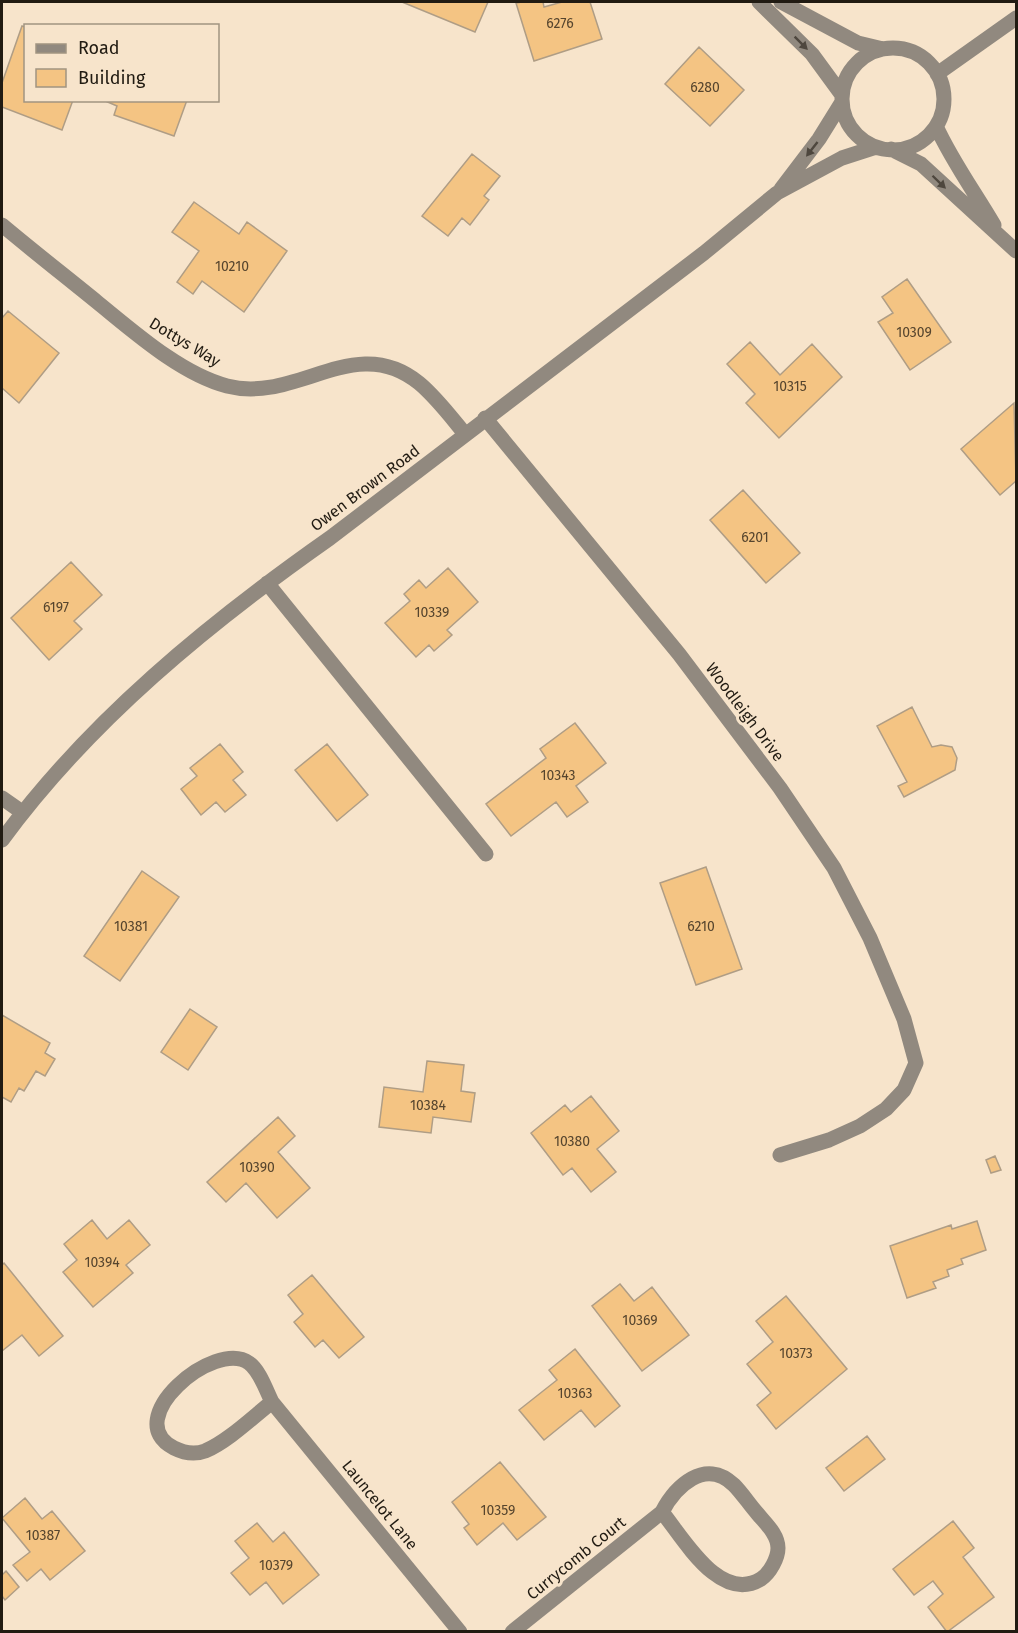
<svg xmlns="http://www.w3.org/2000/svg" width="1018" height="1633" viewBox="0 0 1018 1633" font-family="'Fira Sans',sans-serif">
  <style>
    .building { fill: #f4c483; stroke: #af9d85; stroke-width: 1.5 }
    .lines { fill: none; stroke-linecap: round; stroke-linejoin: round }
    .minor { stroke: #91897f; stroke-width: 15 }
    .oneway { fill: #4e473e }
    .labels { text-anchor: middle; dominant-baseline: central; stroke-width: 6; stroke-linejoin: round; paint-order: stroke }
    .number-label { font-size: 14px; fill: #56452e }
    .street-label { font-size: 16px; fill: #211b12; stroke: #f7e4cb }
  </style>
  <rect width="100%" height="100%" fill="#f7e4cb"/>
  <!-- building -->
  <path class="building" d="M402 2H488L475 32Z
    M522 2H543L544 7 562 2H590L602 39 534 61 516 3Z
    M22 26 26 27V100H73L62 130 2 107V83Z
    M699 47 744 90 710 126 665 84Z
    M103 100H187L174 136 114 115 117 106Z
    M472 154 500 176 484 196 489 200 470 225 462 218 448 236 422 216Z
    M194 202 239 234 247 222 287 251 244 312 202 281 193 294 177 282 199 251 172 232Z
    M907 279 951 342 910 370 878 322 893 313 882 297Z
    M8 311 59 353 19 403 2 388V318Z
    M750 342 780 375 812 344 842 377 779 438 746 403 755 394 727 364Z
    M1014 403 1016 481 1000 495 961 449Z
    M743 490 800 553 766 583 710 520Z
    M71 562 102 595 74 621 82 629 49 660 11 618Z
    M448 568 478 602 447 630 452 635 434 651 429 645 416 657 385 623 410 601 404 594 419 580 426 588Z
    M912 707 932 747 941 745 952 747 957 758 955 770 904 797 898 786 907 782 877 726Z
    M575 723 606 763 576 786 588 802 567 817 556 802 511 836 486 804 546 758 540 749Z
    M220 744 243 772 233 780 246 795 225 812 216 802 201 815 181 789 197 776 190 768Z
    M327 744 368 795 337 821 295 770Z
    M706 867 742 969 696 985 660 883Z
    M142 871 179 897 120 981 84 956Z
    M190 1009 217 1027 188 1070 161 1052Z
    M2 1015 50 1043 45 1053 55 1059 45 1076 36 1071 24 1091 19 1088 11 1102 2 1097Z
    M427 1061 464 1065 461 1091 475 1093 471 1122 433 1117 431 1133 379 1127 384 1087 423 1092Z
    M591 1096 619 1131 597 1149 616 1172 591 1192 572 1168 563 1175 531 1133 565 1105 571 1112Z
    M278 1117 295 1136 278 1152 310 1188 277 1218 246 1183 226 1202 207 1182Z
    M995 1156 1001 1170 991 1173 986 1160Z
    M92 1220 107 1239 129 1220 150 1245 126 1265 133 1273 93 1307 63 1272 77 1260 64 1244Z
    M977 1221 986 1250 961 1259 963 1264 947 1270 949 1276 933 1282 936 1288 907 1298 890 1246 951 1225 952 1229Z
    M4 1263 63 1336 39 1356 22 1335 2 1351V1265Z
    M312 1275 364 1337 339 1358 323 1340 315 1347 294 1322 303 1314 288 1295Z
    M620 1284 634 1301 652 1287 689 1335 642 1371 592 1306Z
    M786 1296 847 1369 776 1429 757 1405 771 1393 747 1364 773 1342 756 1321Z
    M575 1349 620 1406 595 1427 581 1410 544 1440 519 1410 557 1380 549 1370Z
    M867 1436 885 1459 844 1491 826 1468Z
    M500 1462 546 1517 517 1540 503 1523 477 1545 464 1528 469 1524 452 1502Z
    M25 1498 42 1519 52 1511 85 1551 50 1580 41 1569 27 1581 13 1565 30 1552 2 1518Z
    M953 1521 974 1548 963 1557 994 1597 947 1632 928 1607 943 1594 933 1581 914 1595 893 1569Z
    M257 1523 273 1542 284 1532 319 1575 283 1604 266 1582 250 1595 231 1573 249 1558 235 1541Z
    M6 1571 19 1587 5 1600 2 1596V1575Z"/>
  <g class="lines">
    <!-- minor -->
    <path class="minor" d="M759 2 812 54 842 95
      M781 2 858 43 883 49
      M842 99a51 51 0 1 1 102 0a51 51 0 1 1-102 0Z
      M937 74 1016 18
      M936 126C952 161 974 191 994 225
      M891 149 921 164 1016 251
      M781 189 819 139 842 102
      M2 225C33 251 65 276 97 302 134 332 181 374 227 386 297 404 355 331 419 383 436 397 451 417 465 434
      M485 418 679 654 780 788 834 868 870 938 904 1019 916 1063 904 1090 886 1109 860 1126 829 1140 780 1155
      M267 583 486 854
      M2 798 22 812
      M2 840C90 720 209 623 330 538L704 253 777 193 842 158 876 147
      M272 1402C253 1417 227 1442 205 1451 194 1455 184 1453 174 1448 118 1420 215 1338 249 1363 260 1371 266 1390 272 1402L460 1632
      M512 1632 662 1512C675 1487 705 1457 734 1485 742 1493 749 1504 757 1513 765 1523 778 1534 778 1548 778 1558 770 1573 761 1579 720 1604 684 1539 662 1512"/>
  </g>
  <!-- one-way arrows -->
  <defs><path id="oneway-solid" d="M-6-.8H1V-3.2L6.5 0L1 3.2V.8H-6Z" transform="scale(1.5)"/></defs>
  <g class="oneway">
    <use href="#oneway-solid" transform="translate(801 43) rotate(45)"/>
    <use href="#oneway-solid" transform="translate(812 149) rotate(128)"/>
    <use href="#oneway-solid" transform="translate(939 182) rotate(44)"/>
  </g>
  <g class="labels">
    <!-- number labels -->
    <g class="number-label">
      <text x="560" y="23">6276</text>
      <text x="705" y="87">6280</text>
      <text x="232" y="266">10210</text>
      <text x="914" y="332">10309</text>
      <text x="790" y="386">10315</text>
      <text x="755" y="537">6201</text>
      <text x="56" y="607">6197</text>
      <text x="432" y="612">10339</text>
      <text x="558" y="775">10343</text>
      <text x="131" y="926">10381</text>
      <text x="701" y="926">6210</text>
      <text x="428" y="1105">10384</text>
      <text x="572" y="1141">10380</text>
      <text x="257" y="1167">10390</text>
      <text x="102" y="1262">10394</text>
      <text x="640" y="1320">10369</text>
      <text x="796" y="1353">10373</text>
      <text x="575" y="1393">10363</text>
      <text x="498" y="1510">10359</text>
      <text x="43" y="1535">10387</text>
      <text x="276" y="1565">10379</text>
    </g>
    <!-- street labels -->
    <g class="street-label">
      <text transform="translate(185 342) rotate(31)">Dottys Way</text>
      <text transform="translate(365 488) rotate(-37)">Owen Brown Road</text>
      <text transform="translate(745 712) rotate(53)">Woodleigh Drive</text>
      <text transform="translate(380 1505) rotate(51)">Launcelot Lane</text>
      <text transform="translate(576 1558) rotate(-39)">Currycomb Court</text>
    </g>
  </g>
  <!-- border -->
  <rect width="1018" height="1633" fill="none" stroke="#211b12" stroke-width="6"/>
  <!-- legend -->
  <rect x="24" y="24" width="195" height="78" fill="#f7e4cb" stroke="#a19481" stroke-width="1.5"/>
  <rect x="36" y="44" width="30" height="9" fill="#91897f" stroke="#a19481" stroke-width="1.5"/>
  <text x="78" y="54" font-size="18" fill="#211b12">Road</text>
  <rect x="36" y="69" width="30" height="18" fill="#f4c483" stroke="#a19481" stroke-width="1.5"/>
  <text x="78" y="84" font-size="18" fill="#211b12">Building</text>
</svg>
